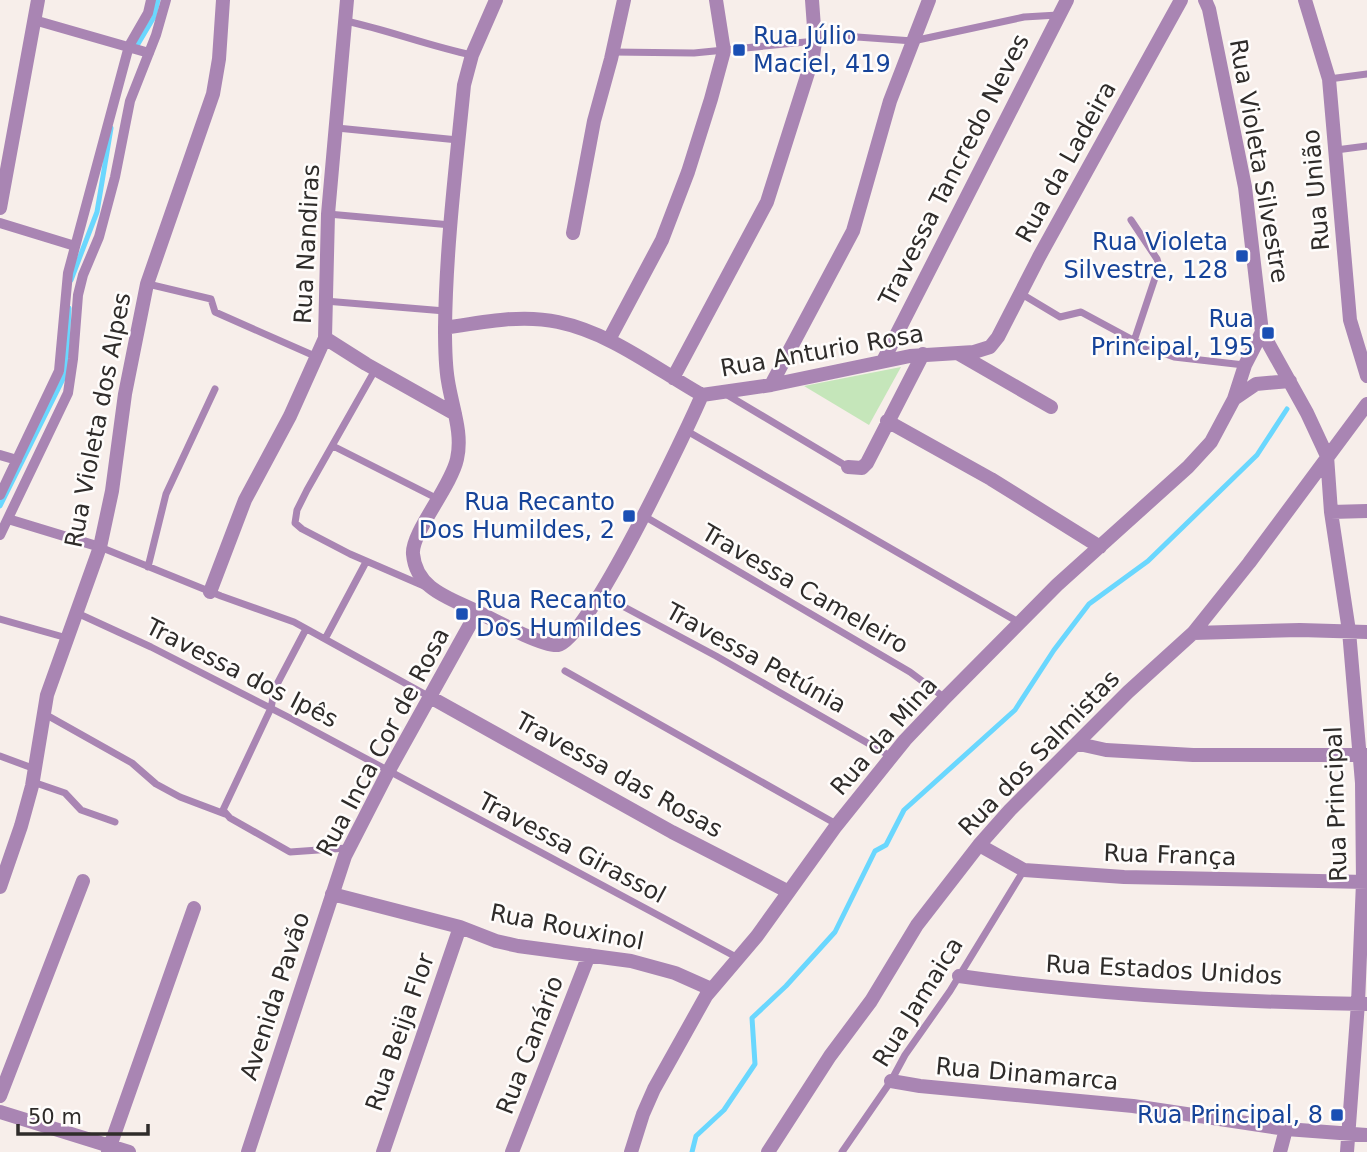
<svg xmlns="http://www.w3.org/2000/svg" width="1367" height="1152" viewBox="0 0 1367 1152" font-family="'DejaVu Sans',sans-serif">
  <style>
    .green { fill: #c5e6ba }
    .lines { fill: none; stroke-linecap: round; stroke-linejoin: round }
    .stream { stroke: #6ad7fe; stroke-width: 5 }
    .service { stroke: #a985b3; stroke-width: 7 }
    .pedestrian { stroke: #a985b3; stroke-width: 10 }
    .minor { stroke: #a985b3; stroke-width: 14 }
    .transit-dot { fill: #1a4fb4; stroke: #fffdfc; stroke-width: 2.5 }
    .labels { text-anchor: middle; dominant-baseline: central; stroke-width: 5; stroke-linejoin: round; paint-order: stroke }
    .transit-label { font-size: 24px; fill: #164399; stroke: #fffdfc; text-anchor: end }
    .street-label { font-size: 24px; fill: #2f2c2a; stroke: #fffdfc }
  </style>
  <rect width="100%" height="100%" fill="#f7eeea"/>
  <!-- green -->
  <path class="green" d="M901 367 869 425 804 386Z"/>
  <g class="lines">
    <!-- stream -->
    <path class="stream" d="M135 49 154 17 158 0
      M71 280 97 212 111 128
      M0 506 66 373 69 308
      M692 1152 696 1136 724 1110 755 1064 752 1018 786 986 835 932 875 851 886 845 904 810 1015 710 1054 650 1089 604 1148 561 1257 455 1287 409"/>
    <!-- service -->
    <path class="service" d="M346 21C388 30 429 46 472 55
      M613 52 694 53 857 37 913 41 1024 17 1058 15
      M1329 79 1367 74
      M337 128 458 140
      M1336 150 1367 146
      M328 214 451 225
      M1131 220 1157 259 1159 266 1134 341
      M148 284 211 299 215 312 317 357
      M1020 293 1060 317 1081 312 1146 347 1174 357 1244 365
      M325 301 445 311
      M375 370 307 490 297 510 295 523 302 529 350 554 424 586
      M724 393 848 467
      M687 431 1020 623
      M333 446 438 499
      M644 516 910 672 945 698
      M100 547 221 596 294 622 430 697
      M148 567 166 494 215 389
      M600 594 716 656 892 757
      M77 613 151 647 292 719 738 958
      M0 619 67 638
      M306 629 275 688 271 708 223 810 230 818 290 852 347 848
      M325 639 366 562
      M565 671 838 825
      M43 713 132 763 156 784 180 797 225 814
      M0 756 35 769
      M33 782 65 793 81 810 115 822
      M842 1152 891 1081 905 1055 950 991 1024 870"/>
    <!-- pedestrian -->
    <path class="pedestrian" d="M34 20 149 53
      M0 223 75 246
      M0 455 17 460
      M0 495 59 371 68 273 129 46 148 13 151 0
      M8 519 100 547
      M0 535 68 393 73 359 78 295 83 275 99 237 115 177 130 101 156 35 166 0"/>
    <!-- minor -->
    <path class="minor" d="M496 0 472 55 464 85C456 166 446 247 445 328 445 346 445 364 448 381 452 407 463 433 457 459 451 487 411 533 413 554 416 589 449 598 476 611 492 619 543 647 558 645 587 641 687 430 702 395
      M1205 0 1209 9 1245 187 1262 332 1307 413 1327 456 1331 512 1349 631 1362 783 1363 882 1358 1003 1347 1152
      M1305 0 1329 79 1350 320 1367 376
      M0 208 38 0
      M573 233 594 121 611 59 624 0
      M445 328C481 322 522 314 558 322 611 333 656 369 702 395
      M612 334 662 240 688 172 711 99 724 51 716 0
      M325 338 366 364 455 414
      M959 354 1051 407
      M883 361 1067 0
      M673 378 767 202 813 57 815 41 812 0
      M771 385 853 231 890 101 929 0
      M702 395 771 385 910 356 974 352 990 347 998 337 1039 257 1181 0
      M1234 399 1256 384 1290 381
      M887 421 991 479 1100 547
      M848 467 862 468 867 463 923 354
      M1331 512 1367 511
      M210 592 245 500 290 416 325 338 328 214 347 0
      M1193 633 1300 630 1367 632
      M430 697 672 832 787 891
      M1079 744 1106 750 1193 755H1367
      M979 845 1024 870 1124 877 1367 882
      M0 887 21 826 32 786 47 695 100 547 112 491 125 394 147 284 213 94 219 59 223 0
      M332 894 460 927 496 941 518 946 631 961 675 973 711 989
      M959 976C1093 995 1231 1002 1366 1004
      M891 1081 920 1086 1133 1106 1286 1129 1367 1135
      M0 1096 83 881
      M0 1112 129 1152
      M108 1152 194 908
      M248 1152 345 856 388 772 477 612
      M383 1152 460 927
      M512 1152 589 955
      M631 1152 643 1114 654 1089 706 996 757 936 836 826 905 740 945 698 1057 585 1188 467 1211 442 1234 399 1245 365 1262 332
      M768 1152 830 1056 871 1001 917 925 979 845 1010 810 1128 692 1193 633 1249 563 1367 404
      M1280 1152 1286 1129"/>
  </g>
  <!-- markers -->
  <g class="transit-dot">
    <rect x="732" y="43" width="14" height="14" rx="3.5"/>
    <rect x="1235" y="249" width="14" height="14" rx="3.5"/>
    <rect x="1261" y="326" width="14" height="14" rx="3.5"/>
    <rect x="622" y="509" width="14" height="14" rx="3.5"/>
    <rect x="455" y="607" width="14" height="14" rx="3.5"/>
    <rect x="1330" y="1108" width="14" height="14" rx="3.5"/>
  </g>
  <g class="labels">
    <!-- transit labels -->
    <g class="transit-label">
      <text x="753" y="36" text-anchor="start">Rua Júlio<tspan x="753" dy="28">Maciel, 419</tspan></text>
      <text x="1228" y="242">Rua Violeta<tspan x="1228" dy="28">Silvestre, 128</tspan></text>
      <text x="1254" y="319">Rua<tspan x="1254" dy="28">Principal, 195</tspan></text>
      <text x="615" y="502">Rua Recanto<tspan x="615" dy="28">Dos Humildes, 2</tspan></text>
      <text x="476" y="600" text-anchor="start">Rua Recanto<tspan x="476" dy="28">Dos Humildes</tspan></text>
      <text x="1323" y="1115">Rua Principal, 8</text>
    </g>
    <!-- street labels -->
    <g class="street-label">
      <text transform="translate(1259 161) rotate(80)">Rua Violeta Silvestre</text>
      <text transform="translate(1066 162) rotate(-61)">Rua da Ladeira</text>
      <text transform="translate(954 170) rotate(-63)">Travessa Tancredo Neves</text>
      <text transform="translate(1316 190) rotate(-95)">Rua União</text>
      <text transform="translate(307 244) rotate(-87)">Rua Nandiras</text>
      <text transform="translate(822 351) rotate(-10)">Rua Anturio Rosa</text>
      <text transform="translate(98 420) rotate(-79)">Rua Violeta dos Alpes</text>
      <text transform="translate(805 589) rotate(30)">Travessa Cameleiro</text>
      <text transform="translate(756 658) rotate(29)">Travessa Petúnia</text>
      <text transform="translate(242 673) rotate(27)">Travessa dos Ipês</text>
      <text transform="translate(884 736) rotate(-49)">Rua da Mina</text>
      <text transform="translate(383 742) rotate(-62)">Rua Inca Cor de Rosa</text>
      <text transform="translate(1039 753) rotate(-46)">Rua dos Salmistas</text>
      <text transform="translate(619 775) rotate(29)">Travessa das Rosas</text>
      <text transform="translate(1336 804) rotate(-92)">Rua Principal</text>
      <text transform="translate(572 848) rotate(28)">Travessa Girassol</text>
      <text transform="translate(1170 855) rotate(2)">Rua França</text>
      <text transform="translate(567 927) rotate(11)">Rua Rouxinol</text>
      <text transform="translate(1164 970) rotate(3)">Rua Estados Unidos</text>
      <text transform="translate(275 996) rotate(-72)">Avenida Pavão</text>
      <text transform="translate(918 1002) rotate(-58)">Rua Jamaica</text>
      <text transform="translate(400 1032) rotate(-71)">Rua Beija Flor</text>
      <text transform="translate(530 1045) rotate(-69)">Rua Canário</text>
      <text transform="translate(1027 1074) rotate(5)">Rua Dinamarca</text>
    </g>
  </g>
  <!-- scale -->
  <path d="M18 1124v10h130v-10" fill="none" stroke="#2f2c2a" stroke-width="3.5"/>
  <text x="28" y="1124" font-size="21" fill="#2f2c2a" stroke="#fffdfc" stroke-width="5" paint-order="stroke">50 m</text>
</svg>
